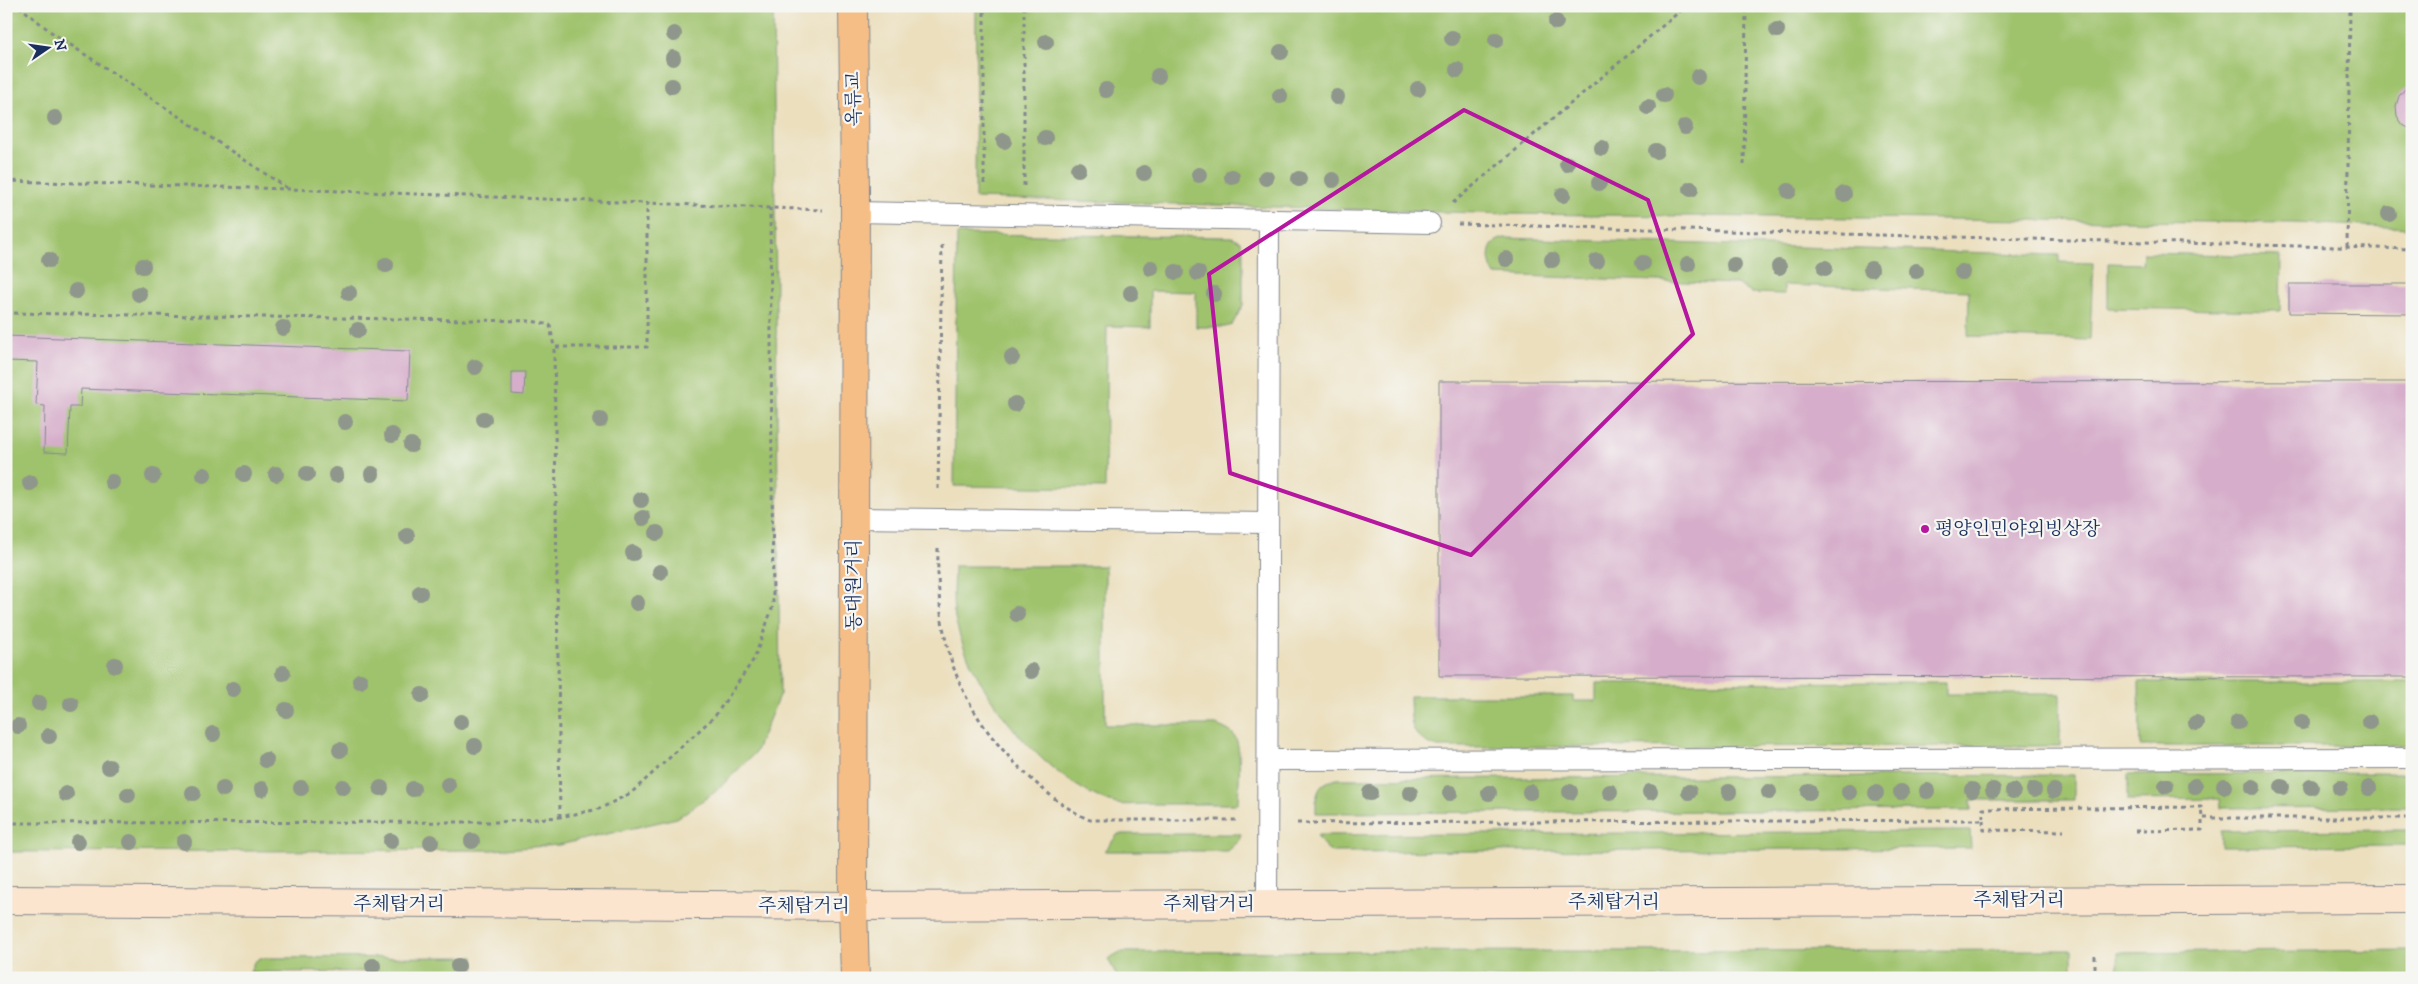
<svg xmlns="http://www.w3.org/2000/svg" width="2418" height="984" viewBox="0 0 2418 984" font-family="'IM FELL DW Pica','Noto Serif KR',serif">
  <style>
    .green { fill: #9fc26c; stroke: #5d7865 }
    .building { fill: #d6adca }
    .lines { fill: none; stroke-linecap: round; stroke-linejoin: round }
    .service-casing { stroke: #83878e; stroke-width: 22 }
    .secondary-casing { stroke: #83878e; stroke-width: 30 }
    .primary-casing { stroke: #83878e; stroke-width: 30 }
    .path { stroke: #83878e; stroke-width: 3; stroke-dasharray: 4 4; stroke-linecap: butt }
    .service { stroke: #fff; stroke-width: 20 }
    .secondary { stroke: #fbe5cf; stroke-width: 28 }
    .primary { stroke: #f6be87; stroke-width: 28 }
    .tree { fill: #8f968b }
    .marked { fill: none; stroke: #b5179e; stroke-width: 4; stroke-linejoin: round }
    .poi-dot { fill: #b5179e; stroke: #f6f6f2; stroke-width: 2 }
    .labels { text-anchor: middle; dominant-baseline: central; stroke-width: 4.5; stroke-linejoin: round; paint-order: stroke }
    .street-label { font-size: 19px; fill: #1b2f5e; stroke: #f6f6f2 }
    .poi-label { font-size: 19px; fill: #1b2f5e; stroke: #f6f6f2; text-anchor: start }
  </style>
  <rect width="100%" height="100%" fill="#f6f6f2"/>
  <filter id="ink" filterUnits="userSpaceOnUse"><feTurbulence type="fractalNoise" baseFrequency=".02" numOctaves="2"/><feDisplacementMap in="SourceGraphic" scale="10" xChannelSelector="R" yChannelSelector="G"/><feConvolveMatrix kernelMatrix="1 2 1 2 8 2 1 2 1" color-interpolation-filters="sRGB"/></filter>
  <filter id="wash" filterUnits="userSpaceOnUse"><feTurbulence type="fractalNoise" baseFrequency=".0096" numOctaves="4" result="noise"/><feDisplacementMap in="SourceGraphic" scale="20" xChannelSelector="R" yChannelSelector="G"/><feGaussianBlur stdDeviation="1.12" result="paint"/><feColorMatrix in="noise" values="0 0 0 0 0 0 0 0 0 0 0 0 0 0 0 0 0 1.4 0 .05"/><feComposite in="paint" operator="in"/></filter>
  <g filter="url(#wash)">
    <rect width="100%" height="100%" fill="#ebdfbe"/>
    <!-- green -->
    <path class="green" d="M6 6H773L780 694 755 753 715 792 677 818 559 845 492 850 6 852Z
      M976 6H2412V228L2293 223 1511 214 975 198Z
      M957 234 1232 237 1241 241 1243 252V305L1232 325 1225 327H1196V292L1150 291V327L1107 326 1105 488 954 486Z
      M1505 238 2059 255V262L2093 263 2090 340 1968 336 1969 291 1784 285V294L1751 293 1737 284 1495 275C1486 261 1486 241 1505 238Z
      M2143 253 2281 256 2280 311 2108 308V263L2142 264Z
      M954 566H1105V725H1216C1223 728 1229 730 1234 735 1243 747 1238 788 1238 804 1208 804 1178 804 1147 804 1137 804 1123 806 1113 803 1042 780 966 685 954 612 952 597 954 581 954 566Z
      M1946 682V694H2060V746L1438 747C1409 738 1411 724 1410 696H1573V701H1596V683Z
      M2139 682H2412V746H2140Z
      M2412 773V807L2221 808 2220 799 2128 800V774Z
      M2074 775V800H1971V810L1316 813C1316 795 1316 783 1337 779Z
      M2412 830V846L2221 847V831Z
      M1970 831 1971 848 1332 852 1326 849 1317 835Z
      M1118 834H1241L1239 841 1228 851H1105Z
      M2072 950V978H1118L1108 959 1120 952Z
      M2412 950V978H2118L2117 953Z
      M474 957V971L250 972 254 962 260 958Z"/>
    <g id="blocks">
      <!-- building -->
      <path class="building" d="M2412 86V130L2403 125 2397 116 2396 106 2399 96 2406 88Z
        M2289 284H2412V314L2289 313Z
        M7 336 410 351 408 401 81 389 80 407H70L68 453 44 452 45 406 36 405 38 362 6 361Z
        M512 372H525L524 395 512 394Z
        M1439 381 2412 382V677L1439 676Z"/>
    </g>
  </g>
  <g filter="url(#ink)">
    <use href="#blocks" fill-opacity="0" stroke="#83878e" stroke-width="1"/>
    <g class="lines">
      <defs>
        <path id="service" d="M855 212 1430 223
          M854 518 1268 523
          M1268 760 2412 758
          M1267 904 1269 221"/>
        <path id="secondary" d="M6 900 853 906 2412 899"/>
        <path id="primary" d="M853 6 855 193 853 906 855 978"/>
      </defs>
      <!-- service casing -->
      <use href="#service" class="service-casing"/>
      <!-- secondary casing -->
      <use href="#secondary" class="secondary-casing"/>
      <!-- primary casing -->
      <use href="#primary" class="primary-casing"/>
      <!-- path -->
      <path class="path" d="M19 6 51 32 287 188
        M1744 165 1746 6
        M6 181 289 189 823 210
        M984 184V6
        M1024 186V6
        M1453 203 1686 6
        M1458 224 2412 249
        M2347 247 2350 6
        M6 313 532 321 550 325 554 347
        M938 489 942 243
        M938 548C936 640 955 705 1023 771 1043 790 1065 809 1090 820H1238
        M560 817 554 347H647V204
        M1983 820 1984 830 2064 831
        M6 823 499 822 560 817 599 809 631 793 715 716 754 659 773 606 770 208
        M1297 823 1983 820V809L2201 807 2202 818H2412
        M2135 831 2202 830V818
        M2095 956V978"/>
      <!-- service -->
      <use href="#service" class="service"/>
      <!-- secondary -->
      <use href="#secondary" class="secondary"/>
      <!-- primary -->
      <use href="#primary" class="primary"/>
    </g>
    <!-- trees -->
    <g class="tree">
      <circle cx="1556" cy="22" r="8"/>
      <circle cx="1777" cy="30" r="8"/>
      <circle cx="674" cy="34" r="8"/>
      <circle cx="1452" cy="38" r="8"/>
      <circle cx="1496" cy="40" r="8"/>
      <circle cx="1046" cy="42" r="8"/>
      <circle cx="1281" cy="52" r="8"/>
      <circle cx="673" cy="58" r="8"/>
      <circle cx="1457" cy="70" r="8"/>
      <circle cx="1158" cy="76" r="8"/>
      <circle cx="1698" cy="77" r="8"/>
      <circle cx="672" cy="86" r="8"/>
      <circle cx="1418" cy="89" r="8"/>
      <circle cx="1106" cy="90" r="8"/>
      <circle cx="1664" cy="95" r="8"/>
      <circle cx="1280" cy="96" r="8"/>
      <circle cx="1337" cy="97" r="8"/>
      <circle cx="1648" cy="107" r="8"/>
      <circle cx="55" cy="118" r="8"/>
      <circle cx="1685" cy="127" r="8"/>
      <circle cx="1045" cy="138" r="8"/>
      <circle cx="1004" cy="141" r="8"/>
      <circle cx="1602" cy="148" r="8"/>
      <circle cx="1656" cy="151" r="8"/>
      <circle cx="1567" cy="164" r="8"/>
      <circle cx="1078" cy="169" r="8"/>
      <circle cx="1144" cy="173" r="8"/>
      <circle cx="1199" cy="175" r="8"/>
      <circle cx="1232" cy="177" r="8"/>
      <circle cx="1266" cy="178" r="8"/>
      <circle cx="1299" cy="179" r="8"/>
      <circle cx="1333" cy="180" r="8"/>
      <circle cx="1599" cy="183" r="8"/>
      <circle cx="1691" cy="189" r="8"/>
      <circle cx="1789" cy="191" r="8"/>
      <circle cx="1844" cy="194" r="8"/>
      <circle cx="1563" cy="195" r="8"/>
      <circle cx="2389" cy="214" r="8"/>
      <circle cx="1506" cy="259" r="8"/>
      <circle cx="49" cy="260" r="8"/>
      <circle cx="1552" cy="260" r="8"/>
      <circle cx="1597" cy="261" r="8"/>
      <circle cx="1643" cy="263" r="8"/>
      <circle cx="1688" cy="264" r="8"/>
      <circle cx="386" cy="265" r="8"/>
      <circle cx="1734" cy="265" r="8"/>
      <circle cx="143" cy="266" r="8"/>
      <circle cx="1779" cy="267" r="8"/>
      <circle cx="1151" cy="268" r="8"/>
      <circle cx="1825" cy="268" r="8"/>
      <circle cx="1871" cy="269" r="8"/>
      <circle cx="1916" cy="271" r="8"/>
      <circle cx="1176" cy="272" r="8"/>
      <circle cx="1962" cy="272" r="8"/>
      <circle cx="1198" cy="273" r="8"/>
      <circle cx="76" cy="291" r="8"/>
      <circle cx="349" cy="293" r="8"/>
      <circle cx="1131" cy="293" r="8"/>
      <circle cx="139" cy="294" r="8"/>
      <circle cx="1214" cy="294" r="8"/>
      <circle cx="283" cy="328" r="8"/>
      <circle cx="358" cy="330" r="8"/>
      <circle cx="1012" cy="357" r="8"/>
      <circle cx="475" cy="367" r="8"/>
      <circle cx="1015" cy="404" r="8"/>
      <circle cx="484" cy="419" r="8"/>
      <circle cx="600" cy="420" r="8"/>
      <circle cx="345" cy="422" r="8"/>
      <circle cx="392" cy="435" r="8"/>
      <circle cx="411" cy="445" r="8"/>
      <circle cx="244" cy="474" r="8"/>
      <circle cx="276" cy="474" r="8"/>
      <circle cx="307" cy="474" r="8"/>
      <circle cx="372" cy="474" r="8"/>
      <circle cx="204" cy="475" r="8"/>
      <circle cx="336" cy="475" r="8"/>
      <circle cx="153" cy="476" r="8"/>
      <circle cx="112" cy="482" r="8"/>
      <circle cx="30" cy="483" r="8"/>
      <circle cx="641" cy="500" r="8"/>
      <circle cx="643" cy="518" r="8"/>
      <circle cx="657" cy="533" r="8"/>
      <circle cx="407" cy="536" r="8"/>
      <circle cx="633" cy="553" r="8"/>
      <circle cx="660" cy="572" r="8"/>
      <circle cx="420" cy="593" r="8"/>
      <circle cx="637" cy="603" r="8"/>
      <circle cx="1017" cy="614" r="8"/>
      <circle cx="115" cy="665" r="8"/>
      <circle cx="1031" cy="671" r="8"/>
      <circle cx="283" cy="673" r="8"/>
      <circle cx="360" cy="681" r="8"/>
      <circle cx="233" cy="689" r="8"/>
      <circle cx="422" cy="695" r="8"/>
      <circle cx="39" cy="703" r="8"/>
      <circle cx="71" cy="704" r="8"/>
      <circle cx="286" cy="710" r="8"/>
      <circle cx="461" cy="722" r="8"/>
      <circle cx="2238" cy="722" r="8"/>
      <circle cx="2302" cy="722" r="8"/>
      <circle cx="2369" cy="722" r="8"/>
      <circle cx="2196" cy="723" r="8"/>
      <circle cx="18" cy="726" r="8"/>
      <circle cx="213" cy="734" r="8"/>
      <circle cx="49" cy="736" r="8"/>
      <circle cx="475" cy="746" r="8"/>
      <circle cx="340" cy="750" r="8"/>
      <circle cx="266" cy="760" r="8"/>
      <circle cx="109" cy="767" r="8"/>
      <circle cx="448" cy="785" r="8"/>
      <circle cx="2166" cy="786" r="8"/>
      <circle cx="2195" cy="786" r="8"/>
      <circle cx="2224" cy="786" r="8"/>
      <circle cx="343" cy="787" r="8"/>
      <circle cx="2253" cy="787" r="8"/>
      <circle cx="2282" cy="787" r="8"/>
      <circle cx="2311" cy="787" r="8"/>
      <circle cx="301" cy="788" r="8"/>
      <circle cx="381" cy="788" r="8"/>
      <circle cx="2340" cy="788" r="8"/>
      <circle cx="2369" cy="788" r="8"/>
      <circle cx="223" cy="789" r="8"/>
      <circle cx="262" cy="789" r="8"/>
      <circle cx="413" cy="789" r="8"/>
      <circle cx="1972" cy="790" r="8"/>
      <circle cx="1993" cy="790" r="8"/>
      <circle cx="2034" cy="790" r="8"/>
      <circle cx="1927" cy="791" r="8"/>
      <circle cx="2013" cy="791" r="8"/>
      <circle cx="2054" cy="791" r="8"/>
      <circle cx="1530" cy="792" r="8"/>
      <circle cx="1570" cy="792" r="8"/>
      <circle cx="1610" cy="792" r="8"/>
      <circle cx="1650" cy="792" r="8"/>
      <circle cx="1689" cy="792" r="8"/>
      <circle cx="1729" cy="792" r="8"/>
      <circle cx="1769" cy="792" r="8"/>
      <circle cx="1809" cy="792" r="8"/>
      <circle cx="1849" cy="792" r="8"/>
      <circle cx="1901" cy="792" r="8"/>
      <circle cx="193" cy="793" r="8"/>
      <circle cx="1370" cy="793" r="8"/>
      <circle cx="1410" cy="793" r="8"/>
      <circle cx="1450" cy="793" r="8"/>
      <circle cx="1489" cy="793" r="8"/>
      <circle cx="1876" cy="793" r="8"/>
      <circle cx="66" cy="794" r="8"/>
      <circle cx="128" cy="795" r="8"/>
      <circle cx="391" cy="841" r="8"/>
      <circle cx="472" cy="841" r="8"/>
      <circle cx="78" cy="842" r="8"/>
      <circle cx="131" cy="842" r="8"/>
      <circle cx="184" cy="842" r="8"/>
      <circle cx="431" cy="842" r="8"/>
      <circle cx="373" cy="966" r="8"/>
      <circle cx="458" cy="966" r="8"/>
    </g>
  </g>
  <!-- marked area -->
  <path class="marked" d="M1464 110 1648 200 1693 334 1471 555 1230 473 1209 274Z"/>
  <!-- markers -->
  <circle class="poi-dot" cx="1925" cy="529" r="5"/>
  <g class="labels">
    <!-- street labels -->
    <g class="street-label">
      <text transform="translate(854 99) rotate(-91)">옥류교</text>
      <text transform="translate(854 585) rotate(-90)">동대원거리</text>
      <text x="2019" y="900">주체탑거리</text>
      <text x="1614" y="902">주체탑거리</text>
      <text x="399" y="904">주체탑거리</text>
      <text x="1209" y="904">주체탑거리</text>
      <text x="804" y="906">주체탑거리</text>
    </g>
    <!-- poi labels -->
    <g class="poi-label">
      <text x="1935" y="529">평양인민야외빙상장</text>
    </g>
  </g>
  <!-- margin -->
  <rect width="2418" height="984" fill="none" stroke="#f6f6f2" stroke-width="25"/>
  <!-- north arrow -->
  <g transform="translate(48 48) rotate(77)" stroke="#f6f6f2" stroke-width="4" paint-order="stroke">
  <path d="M0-4L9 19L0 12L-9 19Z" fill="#1b2f5e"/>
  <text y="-8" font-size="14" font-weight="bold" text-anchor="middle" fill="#1b2f5e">N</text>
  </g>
</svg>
